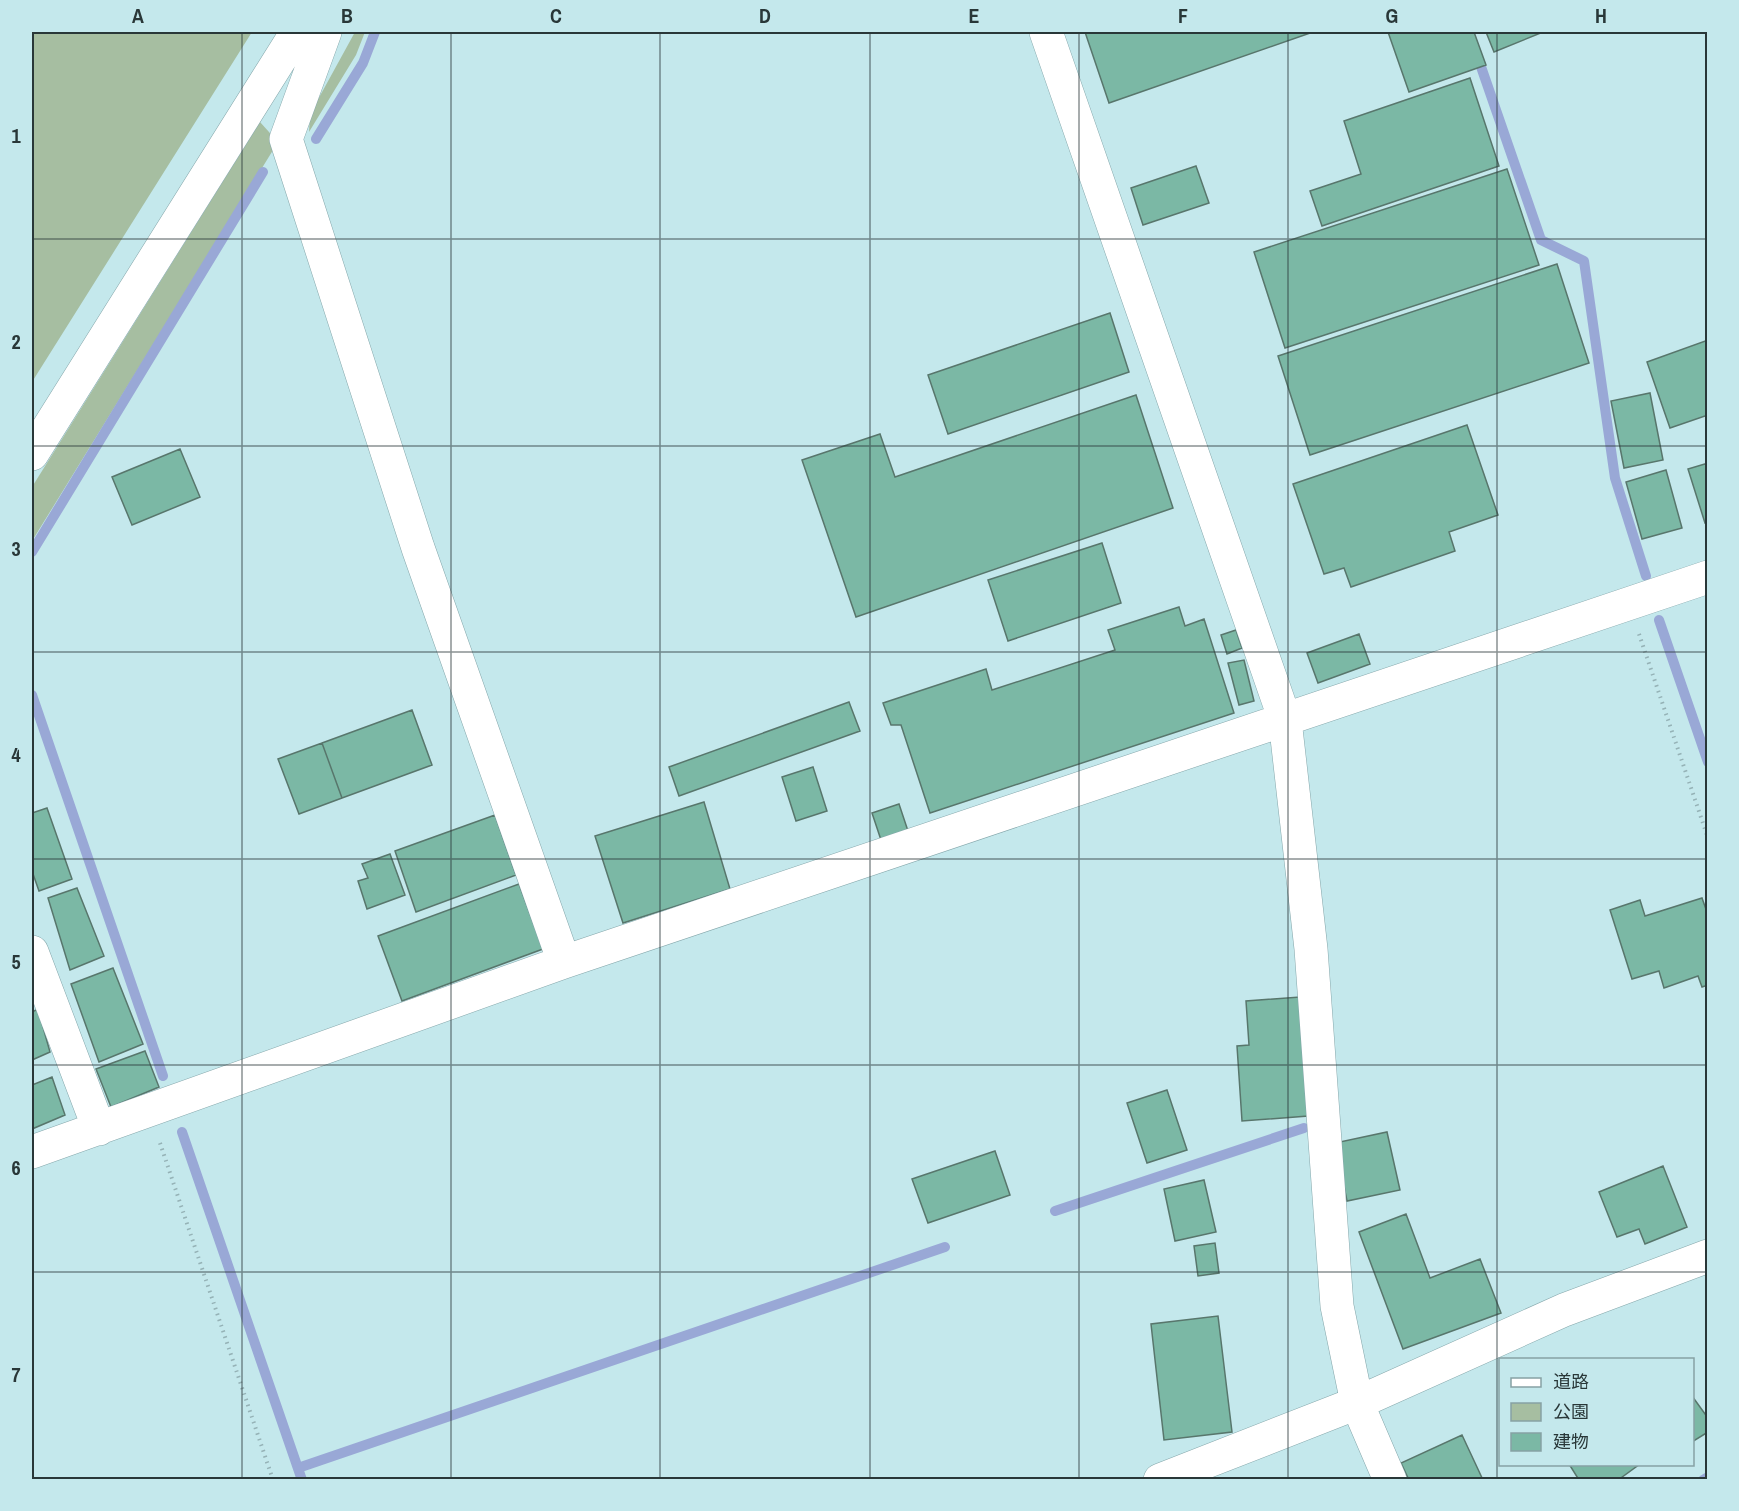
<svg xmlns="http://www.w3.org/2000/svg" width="1739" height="1511" viewBox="0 0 1739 1511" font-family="'Archivo Narrow','Noto Sans JP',sans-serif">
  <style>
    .green { fill: #a6bea1 }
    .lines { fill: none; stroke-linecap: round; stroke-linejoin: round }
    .stream { stroke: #99a8d6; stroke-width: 10 }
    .building { fill: #7bb8a5; stroke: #58766c; stroke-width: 1.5 }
    .street-casing { stroke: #85a7ab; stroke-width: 34 }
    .path { stroke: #95b2b6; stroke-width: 4; stroke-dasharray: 1.5 4.5; stroke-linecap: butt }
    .street { stroke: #fff; stroke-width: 33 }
    .grid { fill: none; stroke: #293738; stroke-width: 1.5; stroke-opacity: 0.55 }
    .neatline { fill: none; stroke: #293738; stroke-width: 2 }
    .grid-label { font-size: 20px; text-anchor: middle; font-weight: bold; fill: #293738 }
  </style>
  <rect width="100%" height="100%" fill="#c4e8ec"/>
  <!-- green -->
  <path class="green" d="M32 32H252L32 382Z
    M355 32H365L356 55 309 132 310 114Z
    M260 122 278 142 32 541V487Z"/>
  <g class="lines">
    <!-- stream -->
    <path class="stream" d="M1469 32 1541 240 1584 261 1615 478 1646 576
      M316 139 363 63 375 32
      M32 552 263 172
      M1659 620 1708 762
      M32 695 163 1076
      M182 1132 302 1480
      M1055 1211 1304 1128
      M298 1468 945 1247
      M1703 1480 1708 1477"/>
  </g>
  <!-- building -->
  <path class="building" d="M1085 32H1313L1109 103Z
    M1388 32H1474L1486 65 1409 92Z
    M1486 32H1543L1494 52Z
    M1470 78 1499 166 1322 226 1310 191 1361 174 1344 121Z
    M1196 166 1209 203 1143 225 1131 188Z
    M1507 169 1539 265 1285 348 1254 252Z
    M1557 264 1589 363 1310 455 1278 356Z
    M1110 313 1129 372 948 434 928 375Z
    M1708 340V415L1670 428 1647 362Z
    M1650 393 1663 460 1624 468 1611 401Z
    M1136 395 1173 508 856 617 802 460 880 434 895 477Z
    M1467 425 1498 515 1449 532 1455 551 1351 587 1344 568 1324 574 1293 484Z
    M180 449 200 497 132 525 112 477Z
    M1708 463V522L1705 523 1688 469Z
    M1666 470 1682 528 1642 539 1626 482Z
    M1102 543 1121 603 1008 641 988 580Z
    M1179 607 1185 626 1204 619 1234 713 930 813 901 725H891L883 703 986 669 992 690 1115 650 1108 630Z
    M1236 630 1242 648 1227 654 1221 635Z
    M1359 634 1370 664 1318 683 1307 653Z
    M1244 660 1254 701 1239 705 1228 663Z
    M849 702 860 731 679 796 669 767Z
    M412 710 432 765 342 798 322 743Z
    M322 743 342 798 299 814 278 759Z
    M813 767 827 811 796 821 782 777Z
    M704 802 730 889 623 923 595 836Z
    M899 804 908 831 881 840 872 813Z
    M47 808 72 879 39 891 32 871V813Z
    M495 815 516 875 416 912 395 851Z
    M390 854 405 895 367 909 358 881 368 878 362 864Z
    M519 884 543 949 402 1001 378 936Z
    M77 888 104 956 70 970 48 898Z
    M1702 898 1708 915V985L1702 987 1698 976 1664 988 1659 971 1632 979 1610 910 1640 900 1645 916Z
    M113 968 143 1044 99 1062 71 984Z
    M1300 997 1308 1116 1242 1121 1237 1046 1249 1045 1246 1001Z
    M38 1009 50 1052 32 1060V1012Z
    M145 1051 159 1087 111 1107 96 1069Z
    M52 1077 65 1115 32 1129V1085Z
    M1167 1090 1187 1150 1147 1163 1127 1103Z
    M1387 1132 1400 1190 1347 1201 1335 1143Z
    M995 1151 1010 1195 928 1223 912 1179Z
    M1663 1166 1687 1227 1645 1244 1639 1229 1617 1237 1599 1192Z
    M1204 1180 1216 1232 1175 1241 1164 1189Z
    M1406 1214 1430 1278 1480 1259 1501 1313 1403 1349 1359 1232Z
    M1215 1243 1219 1273 1198 1276 1194 1246Z
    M1218 1316 1232 1432 1164 1440 1151 1324Z
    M1692 1396 1708 1418V1432L1692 1442Z
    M1462 1435 1483 1480H1409L1401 1463Z
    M1569 1464H1640L1618 1480H1579Z"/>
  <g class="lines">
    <defs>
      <path id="street" d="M325 32 286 139 418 548 564 962
        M1046 32 1285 720 1311 949 1337 1306 1357 1403 1390 1480
        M32 454 297 32
        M32 952 99 1129
        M32 1152 564 962 1708 577
        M1160 1480 1357 1403 1564 1310 1708 1256"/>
    </defs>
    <!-- street casing -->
    <use href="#street" class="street-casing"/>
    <!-- path -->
    <path class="path" d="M1639 634 1708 838
      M160 1143 273 1480"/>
    <!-- street -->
    <use href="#street" class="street"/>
  </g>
  <!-- grid -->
  <path class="grid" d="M242 32V1480M451 32V1480M660 32V1480M870 32V1480M1079 32V1480M1288 32V1480M1497 32V1480M32 239H1708M32 446H1708M32 652H1708M32 859H1708M32 1065H1708M32 1272H1708"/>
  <!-- border -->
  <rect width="1739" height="1511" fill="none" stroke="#c4e8ec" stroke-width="66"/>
  <!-- legend -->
  <rect x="1499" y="1358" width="195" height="108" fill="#c4e8ec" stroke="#86a1a4" stroke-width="1.5"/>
  <rect x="1511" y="1378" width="30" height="9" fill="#ffffff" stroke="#86a1a4" stroke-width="1.5"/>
  <text x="1553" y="1388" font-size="18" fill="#293738">道路</text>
  <rect x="1511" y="1403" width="30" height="18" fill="#a6bea1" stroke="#86a1a4" stroke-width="1.5"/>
  <text x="1553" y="1418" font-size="18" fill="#293738">公園</text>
  <rect x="1511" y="1433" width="30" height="18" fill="#7bb8a5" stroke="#86a1a4" stroke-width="1.5"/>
  <text x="1553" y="1448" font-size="18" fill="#293738">建物</text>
  <rect x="33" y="33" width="1673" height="1445" class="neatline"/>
  <g class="grid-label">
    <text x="138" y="23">A</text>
    <text x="347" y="23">B</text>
    <text x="556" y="23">C</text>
    <text x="765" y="23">D</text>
    <text x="974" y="23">E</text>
    <text x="1183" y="23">F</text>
    <text x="1392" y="23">G</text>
    <text x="1601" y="23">H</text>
    <text x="16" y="143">1</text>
    <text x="16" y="349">2</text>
    <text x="16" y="556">3</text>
    <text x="16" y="762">4</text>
    <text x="16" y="969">5</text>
    <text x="16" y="1175">6</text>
    <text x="16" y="1382">7</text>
  </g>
</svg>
